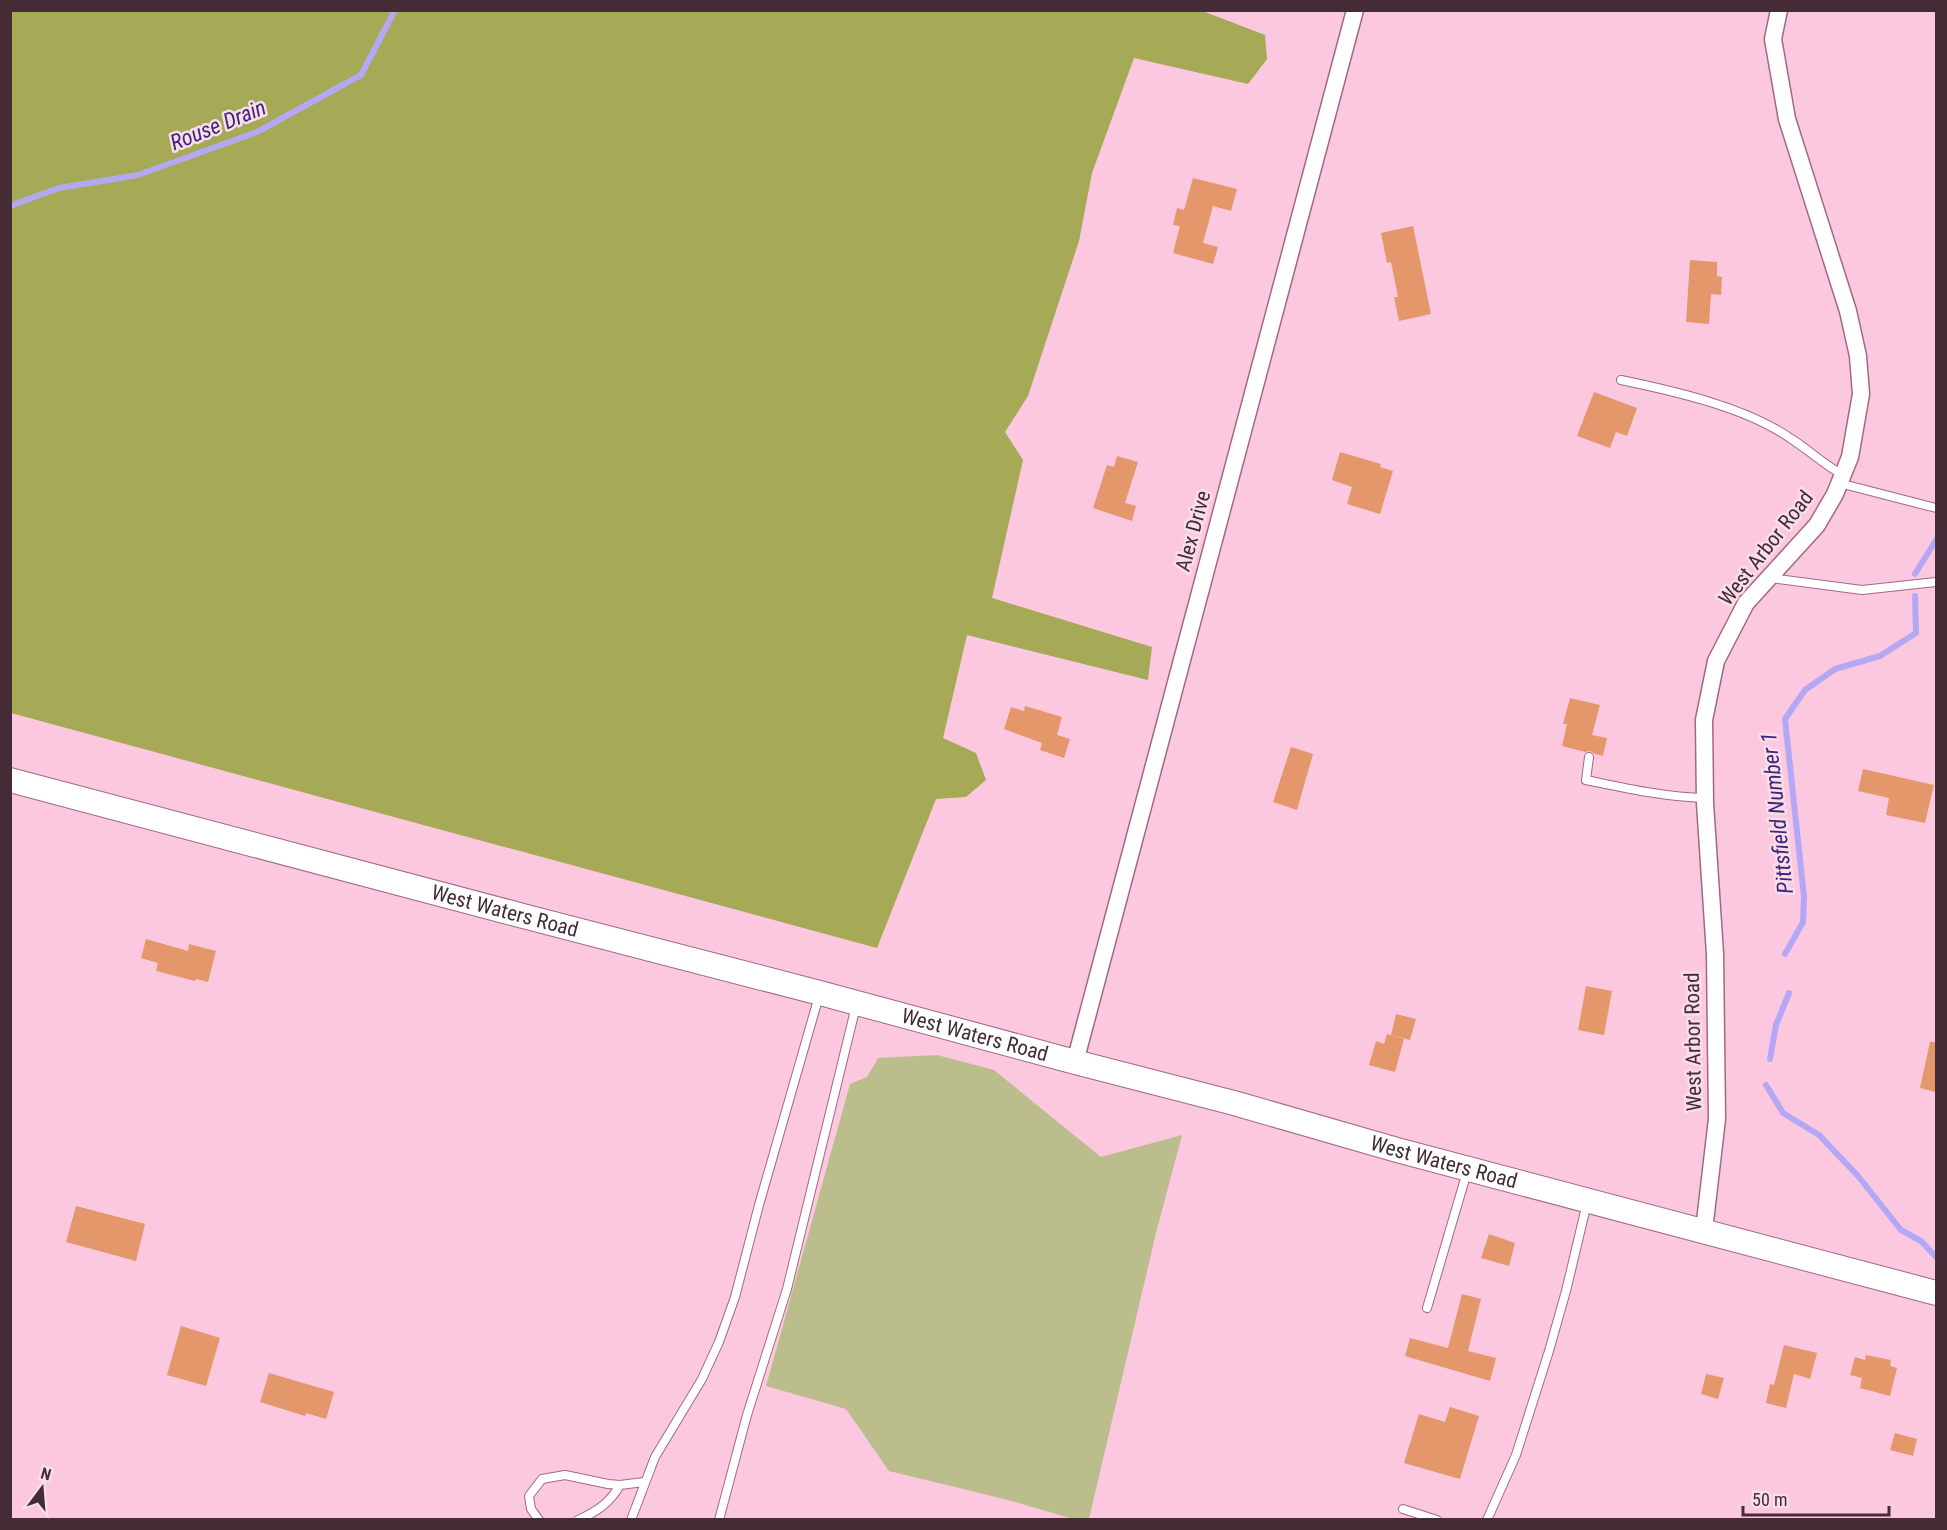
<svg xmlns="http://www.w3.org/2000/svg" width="1947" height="1530" viewBox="0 0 1947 1530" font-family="'Roboto Condensed',sans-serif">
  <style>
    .green { fill: #bbbe8c }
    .forest { fill: #a6a955 }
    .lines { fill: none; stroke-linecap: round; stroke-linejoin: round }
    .stream { stroke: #b4a8f5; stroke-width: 6 }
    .building { fill: #e3976b }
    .lane-casing { stroke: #a26883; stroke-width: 10 }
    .street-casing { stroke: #a26883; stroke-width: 19 }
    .secondary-casing { stroke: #a26883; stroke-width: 26 }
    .lane { stroke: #fff; stroke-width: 8 }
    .street { stroke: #fff; stroke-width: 16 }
    .secondary { stroke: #fff; stroke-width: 24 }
    .labels { text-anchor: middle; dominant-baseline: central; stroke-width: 5; stroke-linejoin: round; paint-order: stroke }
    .street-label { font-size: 21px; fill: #442b36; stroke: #f9dee9 }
    .water-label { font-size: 22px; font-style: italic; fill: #3e257b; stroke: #f9dee9 }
  </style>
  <rect width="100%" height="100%" fill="#fcc8df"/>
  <!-- green -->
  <path class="green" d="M937 1055 994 1070 1101 1157 1182 1135 1156 1233 1089 1519H1073L1008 1500 889 1471 846 1409 766 1386 850 1084 867 1077 878 1058Z"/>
  <!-- forest -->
  <path class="forest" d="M1200 10 1265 35 1267 59 1248 84 1134 58 1092 173 1079 241 1028 396 1005 432 1023 460 992 598 1152 647 1148 680 967 635 943 738 976 753 986 780 966 797 936 799 877 948 11 713V11Z"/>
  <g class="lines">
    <!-- stream -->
    <path class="stream" d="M10 206 59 188 138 175 257 132 361 75 395 10
      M1915 574 1936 540
      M1785 954 1803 922 1804 897 1785 719 1805 690 1835 669 1880 656 1916 633 1915 596
      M1770 1059 1776 1025 1789 993
      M1766 1085 1783 1113 1819 1135 1858 1176 1901 1230 1921 1241 1936 1257"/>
  </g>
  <!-- building -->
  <path class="building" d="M1193 178 1237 189 1231 211 1213 206 1203 243 1218 247 1213 264 1173 253 1180 226 1173 225 1177 208 1184 210Z
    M1413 226 1431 314 1399 321 1394 297H1398L1391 262 1387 263 1381 233Z
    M1690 260 1717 262V276L1722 277 1721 295 1711 294 1709 324 1686 322Z
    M1594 392 1637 408 1627 436 1616 432 1610 448 1577 436Z
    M1340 452 1381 464 1380 467 1393 471 1380 514 1347 504 1352 487 1332 480Z
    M1117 456 1138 462 1125 503 1136 506 1132 521 1093 508 1107 465 1114 467Z
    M1570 698 1600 705 1592 735 1607 738 1603 756 1595 754 1590 751 1585 752 1562 746 1567 724H1563Z
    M1025 706 1062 717 1057 735 1070 739 1064 758 1040 750 1042 743 1004 729 1011 707 1024 711Z
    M1291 747 1313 754 1297 810 1273 802Z
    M1863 769 1934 785 1925 823 1886 815 1889 798 1858 791Z
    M146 939 188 951 189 944 216 951 208 982 196 979 195 981 156 971 158 963 141 958Z
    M1586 986 1612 991 1604 1035 1578 1030Z
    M1396 1014 1416 1019 1410 1040 1391 1035Z
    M1387 1034 1404 1039 1395 1072 1369 1065 1376 1041 1384 1044Z
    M1930 1042H1936V1092L1920 1088Z
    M76 1206 145 1224 136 1261 66 1242Z
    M1489 1234 1515 1243 1509 1266 1481 1258Z
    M1462 1294 1481 1299 1468 1351 1496 1358 1490 1381 1405 1356 1410 1338 1448 1348Z
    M181 1326 220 1338 206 1386 167 1375Z
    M1784 1345 1817 1353 1810 1379 1794 1374 1786 1408 1766 1403 1770 1384 1774 1385Z
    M1866 1355 1891 1360 1890 1366 1897 1368 1890 1396 1860 1388 1862 1378 1850 1375 1855 1357 1865 1360Z
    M269 1373 334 1392 326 1419 306 1413 305 1416 260 1402Z
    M1706 1374 1724 1378 1718 1399 1701 1394Z
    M1450 1407 1479 1416 1460 1479 1404 1463 1419 1414 1445 1422Z
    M1895 1433 1917 1439 1913 1456 1890 1450Z"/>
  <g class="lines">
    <defs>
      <path id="lane" d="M1621 380C1674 391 1745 407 1790 438 1809 450 1823 464 1843 475
        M1839 483 1936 508
        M1771 578 1862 590 1936 582
        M1589 757 1586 780C1625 788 1664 797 1705 798
        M1427 1308 1467 1172
        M1403 1509 1437 1520
        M539 1520 531 1509 529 1496 542 1479 565 1475 608 1484 620 1485 644 1482
        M578 1520C596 1512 610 1503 620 1485
        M631 1520 655 1457 702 1379 719 1342 735 1297 759 1205 819 996
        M719 1520 747 1415 787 1289 856 1006
        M1487 1520 1516 1455 1549 1351 1566 1291 1587 1203"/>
      <path id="street" d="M1075 1062 1355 10
        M1704 1230 1717 1119 1715 954 1705 803 1704 720 1716 661 1746 603 1817 525 1835 494 1850 457 1861 394 1858 356 1848 311 1787 119 1773 39 1779 10"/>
      <g id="secondary">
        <path id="s1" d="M10 780 523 916 820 993 1075 1062 1234 1103 1397 1150 1936 1293"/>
      </g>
    </defs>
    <!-- lane casing -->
    <use href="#lane" class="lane-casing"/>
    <!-- street casing -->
    <use href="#street" class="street-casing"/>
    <!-- secondary casing -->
    <use href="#secondary" class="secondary-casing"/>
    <!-- lane -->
    <use href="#lane" class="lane"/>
    <!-- street -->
    <use href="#street" class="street"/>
    <!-- secondary -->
    <use href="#secondary" class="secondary"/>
  </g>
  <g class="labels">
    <!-- street labels -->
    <g class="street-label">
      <text transform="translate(1193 531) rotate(-75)">Alex Drive</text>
      <text transform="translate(1766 548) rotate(-52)">West Arbor Road</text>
      <text stroke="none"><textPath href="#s1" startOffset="512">West Waters Road</textPath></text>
      <text stroke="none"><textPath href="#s1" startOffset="998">West Waters Road</textPath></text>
      <text transform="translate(1693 1042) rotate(-91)">West Arbor Road</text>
      <text stroke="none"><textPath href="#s1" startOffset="1484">West Waters Road</textPath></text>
    </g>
    <!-- water labels -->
    <g class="water-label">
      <text transform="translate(218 125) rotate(-22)">Rouse Drain</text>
      <text transform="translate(1777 813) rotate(-96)">Pittsfield Number 1</text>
    </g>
  </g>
  <!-- border -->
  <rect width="1947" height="1530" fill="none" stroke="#442b36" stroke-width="24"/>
  <!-- north arrow -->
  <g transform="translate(42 1488) rotate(16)" stroke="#f9dee9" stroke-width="4.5" paint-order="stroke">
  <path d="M0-4.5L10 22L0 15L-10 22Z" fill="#442b36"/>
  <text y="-9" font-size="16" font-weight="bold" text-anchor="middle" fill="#442b36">N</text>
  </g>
  <!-- scale -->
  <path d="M1743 1506v9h146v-9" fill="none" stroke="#442b36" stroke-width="3"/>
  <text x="1752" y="1506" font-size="18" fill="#442b36" stroke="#f9dee9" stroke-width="4.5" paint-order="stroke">50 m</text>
</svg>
